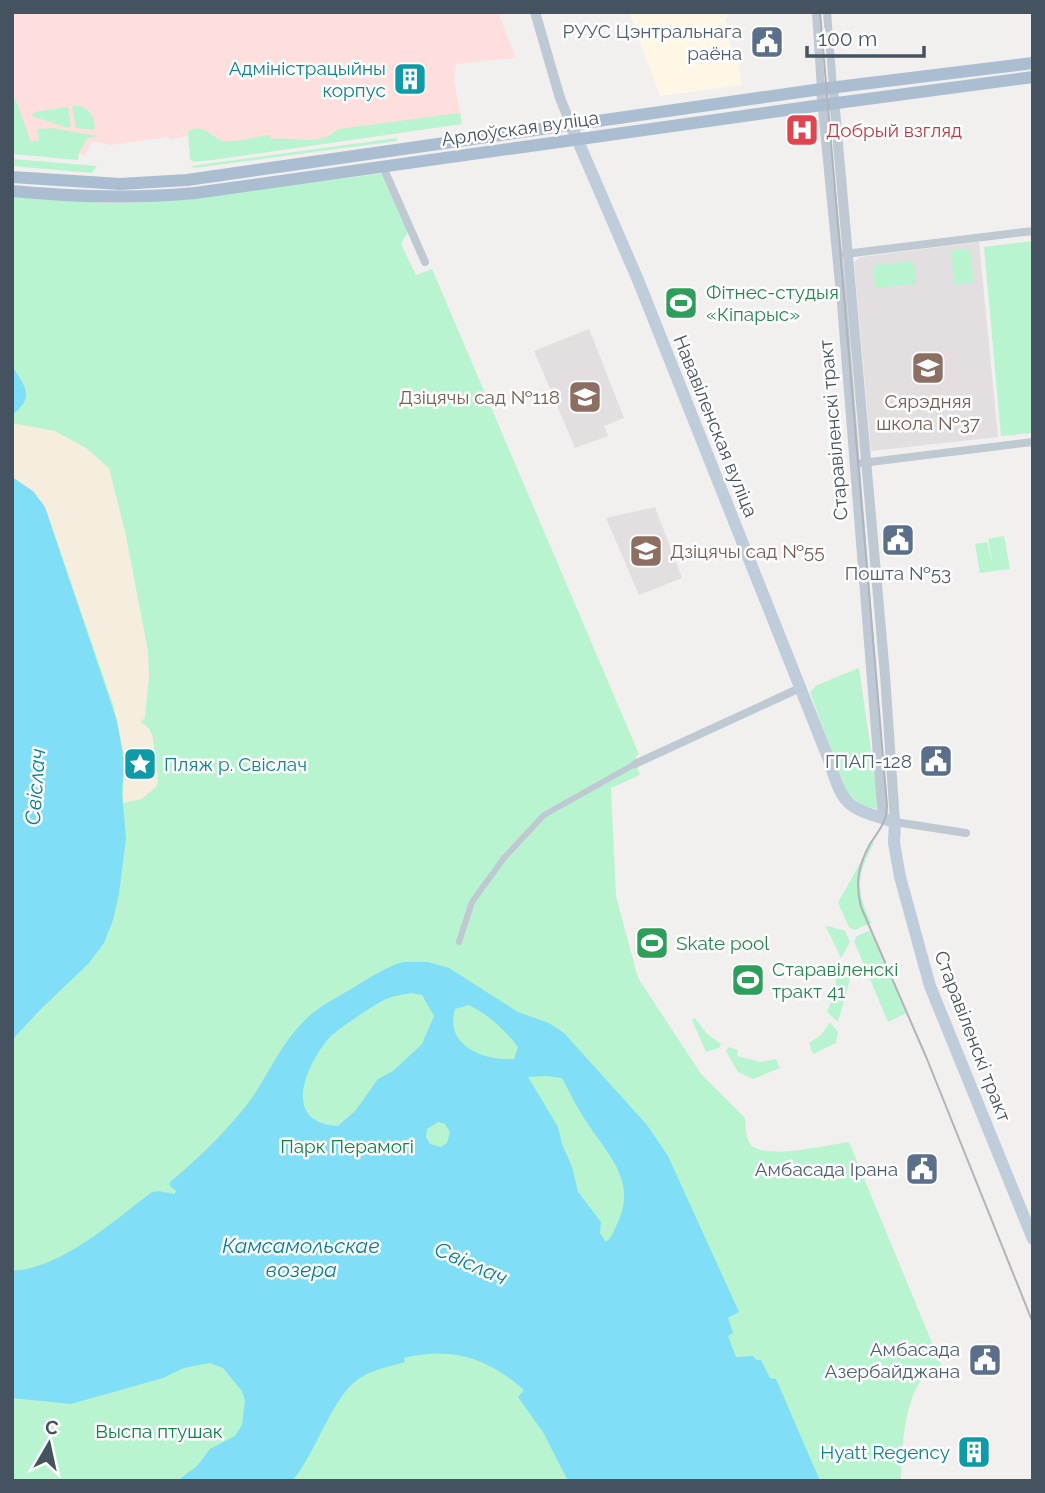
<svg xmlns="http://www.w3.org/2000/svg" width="1045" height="1493" viewBox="0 0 1045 1493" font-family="Raleway,sans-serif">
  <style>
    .commercial { fill: #fef7e6 }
    .education { fill: #e3dfe0 }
    .medical { fill: #fedfdd }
    .green { fill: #b8f4cf }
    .sand { fill: #f5edde }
    .water { fill: #80def6; fill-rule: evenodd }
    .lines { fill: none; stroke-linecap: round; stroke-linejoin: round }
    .pedestrian { stroke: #bec9d3; stroke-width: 6 }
    .minor { stroke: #bec9d3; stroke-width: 8 }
    .tertiary { stroke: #bec9d3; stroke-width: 10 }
    .secondary { stroke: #bfccda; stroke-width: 12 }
    .primary { stroke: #abbed1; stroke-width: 12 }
    .tram { stroke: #b0b4ba; stroke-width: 2 }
    .labels { text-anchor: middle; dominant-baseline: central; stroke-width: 5; stroke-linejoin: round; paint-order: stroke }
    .service-label { font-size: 19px; fill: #4e5e75; stroke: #fff; text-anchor: end }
    .culture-label { font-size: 19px; fill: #0d838f; stroke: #fff; text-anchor: end }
    .street-label { font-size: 19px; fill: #45525f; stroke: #fff }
    .health-label { font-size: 19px; fill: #be3a42; stroke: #fff; text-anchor: start }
    .leisure-label { font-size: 19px; fill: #27864d; stroke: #fff; text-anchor: start }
    .education-label { font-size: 19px; fill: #785e54; stroke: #fff; text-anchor: end }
    .park-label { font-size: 19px; fill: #0d8347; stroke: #fff }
    .water-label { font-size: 21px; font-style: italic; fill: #037e9d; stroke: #fff }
  </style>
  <rect width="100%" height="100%" fill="#f2efef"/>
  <!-- commercial -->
  <path class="commercial" d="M629 12H728L729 17 726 18 727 29 733 55H737L742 85 660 96Z"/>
  <!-- education -->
  <path class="education" d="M979 242 998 437 871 451 854 262 861 257Z
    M589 329 624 418 604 426 608 436 575 448 534 351Z
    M655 507 682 578 639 595 606 518Z"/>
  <!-- medical -->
  <path class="medical" d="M12 12H137L142 15 154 12H498L516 58 456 64 454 80 462 124 212 160 194 134 171 140 168 137 110 145 93 141 85 155 16 148 12 144Z"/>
  <!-- green -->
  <path class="green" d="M12 99 16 100 31 142 39 140 37 129 52 128 97 136 87 139 79 153 78 160 12 154Z
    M72 106C87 104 93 113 95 127L93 130 76 128Z
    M68 107 71 126 68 128 32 116 34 112Z
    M460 113 462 124 212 160 193 162 190 158 188 132C201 121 211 137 223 141 233 143 258 136 269 135L272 139C296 136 318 148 338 129Z
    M397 138V141L195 168 191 166Z
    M12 159 97 166 92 173 12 166Z
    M386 173 410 228 401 244 416 275 432 269 639 754 636 756 635 763 640 775 611 788 616 896 638 978 701 1074 745 1118C746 1127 745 1138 751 1145 767 1160 827 1145 849 1142L942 1367C936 1370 927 1372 923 1378 904 1401 901 1452 901 1481H12V195L107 203 156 202Z
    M1033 241V433L1001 436 984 247Z
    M970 249 974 283 954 285 951 250Z
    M914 261 916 284 875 288 873 265Z
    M1004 536 1010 569 980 573 975 544 987 542 993 566 988 539Z
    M859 668 878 798 876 809 862 805 847 793 810 692 817 685Z
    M872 841 874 843C856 876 856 889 871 923L854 930 849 927 838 903Z
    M828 926 845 931 850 942 841 958 826 927Z
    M871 930 907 1013 888 1022 854 941 857 936Z
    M841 967 852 972 838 1022 827 1012 835 990 837 968Z
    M695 1018 707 1034 721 1044 719 1048 706 1052 692 1020Z
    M830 1022 838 1032 836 1043 813 1054 809 1043 821 1035Z
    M729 1047 738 1050 737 1056 760 1062 776 1059 780 1068 753 1079 738 1072 726 1051Z"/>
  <!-- sand -->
  <path class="sand" d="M12 423 55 431 86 448 109 468 125 531 148 651 149 678 145 717 141 722C156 731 153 743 155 758 156 768 159 775 157 786L142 799 123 803 124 759 114 707 45 507 12 477Z"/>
  <!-- water -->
  <path class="water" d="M12 366C26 387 35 398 12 415Z
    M12 477 33 491 45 507 117 721 124 759 122 794 126 838 119 894 113 920 104 943 89 963 40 1010 12 1040Z
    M404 962H428L449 968 518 1012 549 1023 564 1033 647 1125 668 1156 739 1312 728 1318 733 1333 728 1336 736 1357 753 1356 756 1360H761L770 1378 776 1379 820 1481H568L543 1432 518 1397 524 1390C489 1358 450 1346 404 1358L405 1362C391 1366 376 1369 363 1376 332 1393 317 1453 292 1481H177L197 1466 210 1449 235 1436 242 1425 245 1400 242 1391 223 1368 210 1363 184 1368 163 1378 71 1404 12 1398V1271C63 1268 113 1221 152 1192L158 1191 175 1194 176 1191 170 1186V1182C201 1156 224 1134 249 1102 268 1076 280 1045 303 1022 317 1007 338 997 356 986 371 977 387 966 404 962ZM411 993 422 995 434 1016 422 1044 393 1071 378 1079 356 1110 338 1126C280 1123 306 1064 330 1037 338 1029 374 1005 384 1000 392 996 402 995 411 993ZM469 1005C489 1015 504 1029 518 1047L514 1059C483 1061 444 1045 455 1009ZM547 1076 562 1078C570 1093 577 1108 586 1121 608 1155 638 1181 617 1224 614 1231 612 1237 606 1242L600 1233 601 1222 578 1192 572 1167 562 1144 558 1127 528 1077ZM438 1122 445 1124 450 1132 447 1143 441 1147 430 1144 426 1137 427 1129Z"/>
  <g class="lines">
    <!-- pedestrian -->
    <path class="pedestrian" d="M459 942 472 902 504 858 544 815 635 764"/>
    <!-- minor -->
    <path class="minor" d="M816 12 821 89
      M827 12 833 87
      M383 167 425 262
      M845 254 1033 231
      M862 463 1033 442
      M635 764 800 688
      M895 822 966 833"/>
    <!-- tertiary -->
    <path class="tertiary" d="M535 12 560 98 571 125
      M833 87 885 675 895 822
      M821 89 842 304 883 818"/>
    <!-- secondary -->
    <path class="secondary" d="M571 125 638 280 829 760C844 809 847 807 895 822L894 843 900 877 930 986 1033 1239"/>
    <!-- primary -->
    <path class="primary" d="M12 177 120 184 187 180 821 89 1033 63
      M12 191C74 197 133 199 195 193L822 105 1033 77"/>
    <!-- tram -->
    <path class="tram" d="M820 12 887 805C887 822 879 830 870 844 858 866 855 883 861 907L927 1059 1033 1323"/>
  </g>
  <!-- icons -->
  <defs>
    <symbol id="civic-square" viewBox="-11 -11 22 22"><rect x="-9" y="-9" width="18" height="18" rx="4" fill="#5c6f8a" stroke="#fff"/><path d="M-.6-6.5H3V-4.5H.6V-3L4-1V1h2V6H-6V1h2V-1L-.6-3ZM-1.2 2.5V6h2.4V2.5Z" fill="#fff"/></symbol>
    <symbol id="building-square" viewBox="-11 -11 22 22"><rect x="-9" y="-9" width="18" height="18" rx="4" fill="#0f9aa8" stroke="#fff"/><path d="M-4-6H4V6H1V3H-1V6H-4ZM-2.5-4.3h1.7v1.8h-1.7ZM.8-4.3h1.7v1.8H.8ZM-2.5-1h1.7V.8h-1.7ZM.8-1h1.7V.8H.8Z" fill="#fff"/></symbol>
    <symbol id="hospital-square" viewBox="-11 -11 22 22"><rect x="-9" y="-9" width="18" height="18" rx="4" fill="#e0444e" stroke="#fff"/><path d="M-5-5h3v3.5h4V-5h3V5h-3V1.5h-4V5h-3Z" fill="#fff"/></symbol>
    <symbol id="stadium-square" viewBox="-11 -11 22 22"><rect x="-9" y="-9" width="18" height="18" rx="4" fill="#2e9e5b" stroke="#fff"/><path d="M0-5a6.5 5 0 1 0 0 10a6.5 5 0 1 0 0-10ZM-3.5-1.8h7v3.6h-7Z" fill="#fff"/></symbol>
    <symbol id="school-square" viewBox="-11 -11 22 22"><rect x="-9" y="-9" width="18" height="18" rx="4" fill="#8d6e63" stroke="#fff"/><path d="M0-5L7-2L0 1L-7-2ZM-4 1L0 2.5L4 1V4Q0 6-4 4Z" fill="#fff"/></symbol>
    <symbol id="sight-square" viewBox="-11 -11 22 22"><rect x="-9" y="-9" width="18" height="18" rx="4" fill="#0f9aa8" stroke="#fff"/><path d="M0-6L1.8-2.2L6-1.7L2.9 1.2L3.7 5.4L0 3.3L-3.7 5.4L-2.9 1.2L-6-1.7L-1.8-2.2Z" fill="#fff"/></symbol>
  </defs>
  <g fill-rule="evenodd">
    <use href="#civic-square" x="748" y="23" width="38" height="38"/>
    <use href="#building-square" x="391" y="60" width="38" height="38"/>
    <use href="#hospital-square" x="783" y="111" width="38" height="38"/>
    <use href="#stadium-square" x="662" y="284" width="38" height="38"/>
    <use href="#school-square" x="909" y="349" width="38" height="38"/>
    <use href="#school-square" x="566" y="378" width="38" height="38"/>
    <use href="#civic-square" x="879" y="521" width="38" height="38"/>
    <use href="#school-square" x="627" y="532" width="38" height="38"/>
    <use href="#civic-square" x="917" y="742" width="38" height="38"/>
    <use href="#sight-square" x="121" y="745" width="38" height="38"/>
    <use href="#stadium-square" x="633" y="924" width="38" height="38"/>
    <use href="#stadium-square" x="729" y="961" width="38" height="38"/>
    <use href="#civic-square" x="903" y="1150" width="38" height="38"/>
    <use href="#civic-square" x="966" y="1341" width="38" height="38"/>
    <use href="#building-square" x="955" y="1433" width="38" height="38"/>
  </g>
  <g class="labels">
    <!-- service labels -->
    <g class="service-label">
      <text x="742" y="31">РУУС Цэнтральнага<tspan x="742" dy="22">раёна</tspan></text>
      <text x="898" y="573" text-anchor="middle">Пошта №53</text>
      <text x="912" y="761">ГПАП-128</text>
      <text x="898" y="1169">Амбасада Ірана</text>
      <text x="960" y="1349">Амбасада<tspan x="960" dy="22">Азербайджана</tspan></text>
    </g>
    <!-- culture labels -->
    <g class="culture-label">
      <text x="386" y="68">Адміністрацыйны<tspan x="386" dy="22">корпус</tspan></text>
      <text x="164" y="764" text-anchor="start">Пляж р. Свіслач</text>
      <text x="950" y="1452">Hyatt Regency</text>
    </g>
    <!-- street labels -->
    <g class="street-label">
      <text transform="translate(520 128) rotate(-8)">Арлоўская вуліца</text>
      <text transform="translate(716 426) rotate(68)">Нававіленская вуліца</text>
      <text transform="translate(833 430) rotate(-95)">Старавіленскі тракт</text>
      <text transform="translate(973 1036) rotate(69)">Старавіленскі тракт</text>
    </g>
    <!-- health labels -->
    <g class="health-label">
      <text x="826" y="130">Добрый взгляд</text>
    </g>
    <!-- leisure labels -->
    <g class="leisure-label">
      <text x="706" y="292">Фітнес-студыя<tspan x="706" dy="22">«Кіпарыс»</tspan></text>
      <text x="676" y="943">Skate pool</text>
      <text x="772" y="969">Старавіленскі<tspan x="772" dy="22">тракт 41</tspan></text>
    </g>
    <!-- education labels -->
    <g class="education-label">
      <text x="560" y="397">Дзіцячы сад №118</text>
      <text x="928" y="401" text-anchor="middle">Сярэдняя<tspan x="928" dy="22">школа №37</tspan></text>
      <text x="670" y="551" text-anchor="start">Дзіцячы сад №55</text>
    </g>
    <!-- park labels -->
    <g class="park-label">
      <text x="347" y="1146">Парк Перамогі</text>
      <text x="159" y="1431">Выспа птушак</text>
    </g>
    <!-- water labels -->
    <g class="water-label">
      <text transform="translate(35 787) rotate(-86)">Свіслач</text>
      <text x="301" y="1245">Камсамольскае<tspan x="301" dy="24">возера</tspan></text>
      <text transform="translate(471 1263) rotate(24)">Свіслач</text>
    </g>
  </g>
  <!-- border -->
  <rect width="1045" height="1493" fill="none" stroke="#45525f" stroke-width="28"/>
  <!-- north arrow -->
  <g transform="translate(49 1444) rotate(9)" stroke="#ffffff" stroke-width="5" paint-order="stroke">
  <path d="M0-5L12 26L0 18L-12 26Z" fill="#45525f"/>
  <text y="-10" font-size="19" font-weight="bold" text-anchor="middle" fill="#45525f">С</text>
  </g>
  <!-- scale -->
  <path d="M807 46v10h117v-10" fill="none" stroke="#45525f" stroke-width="3.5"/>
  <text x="818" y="46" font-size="21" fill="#45525f" stroke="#ffffff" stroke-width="5" paint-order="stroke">100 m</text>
</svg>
